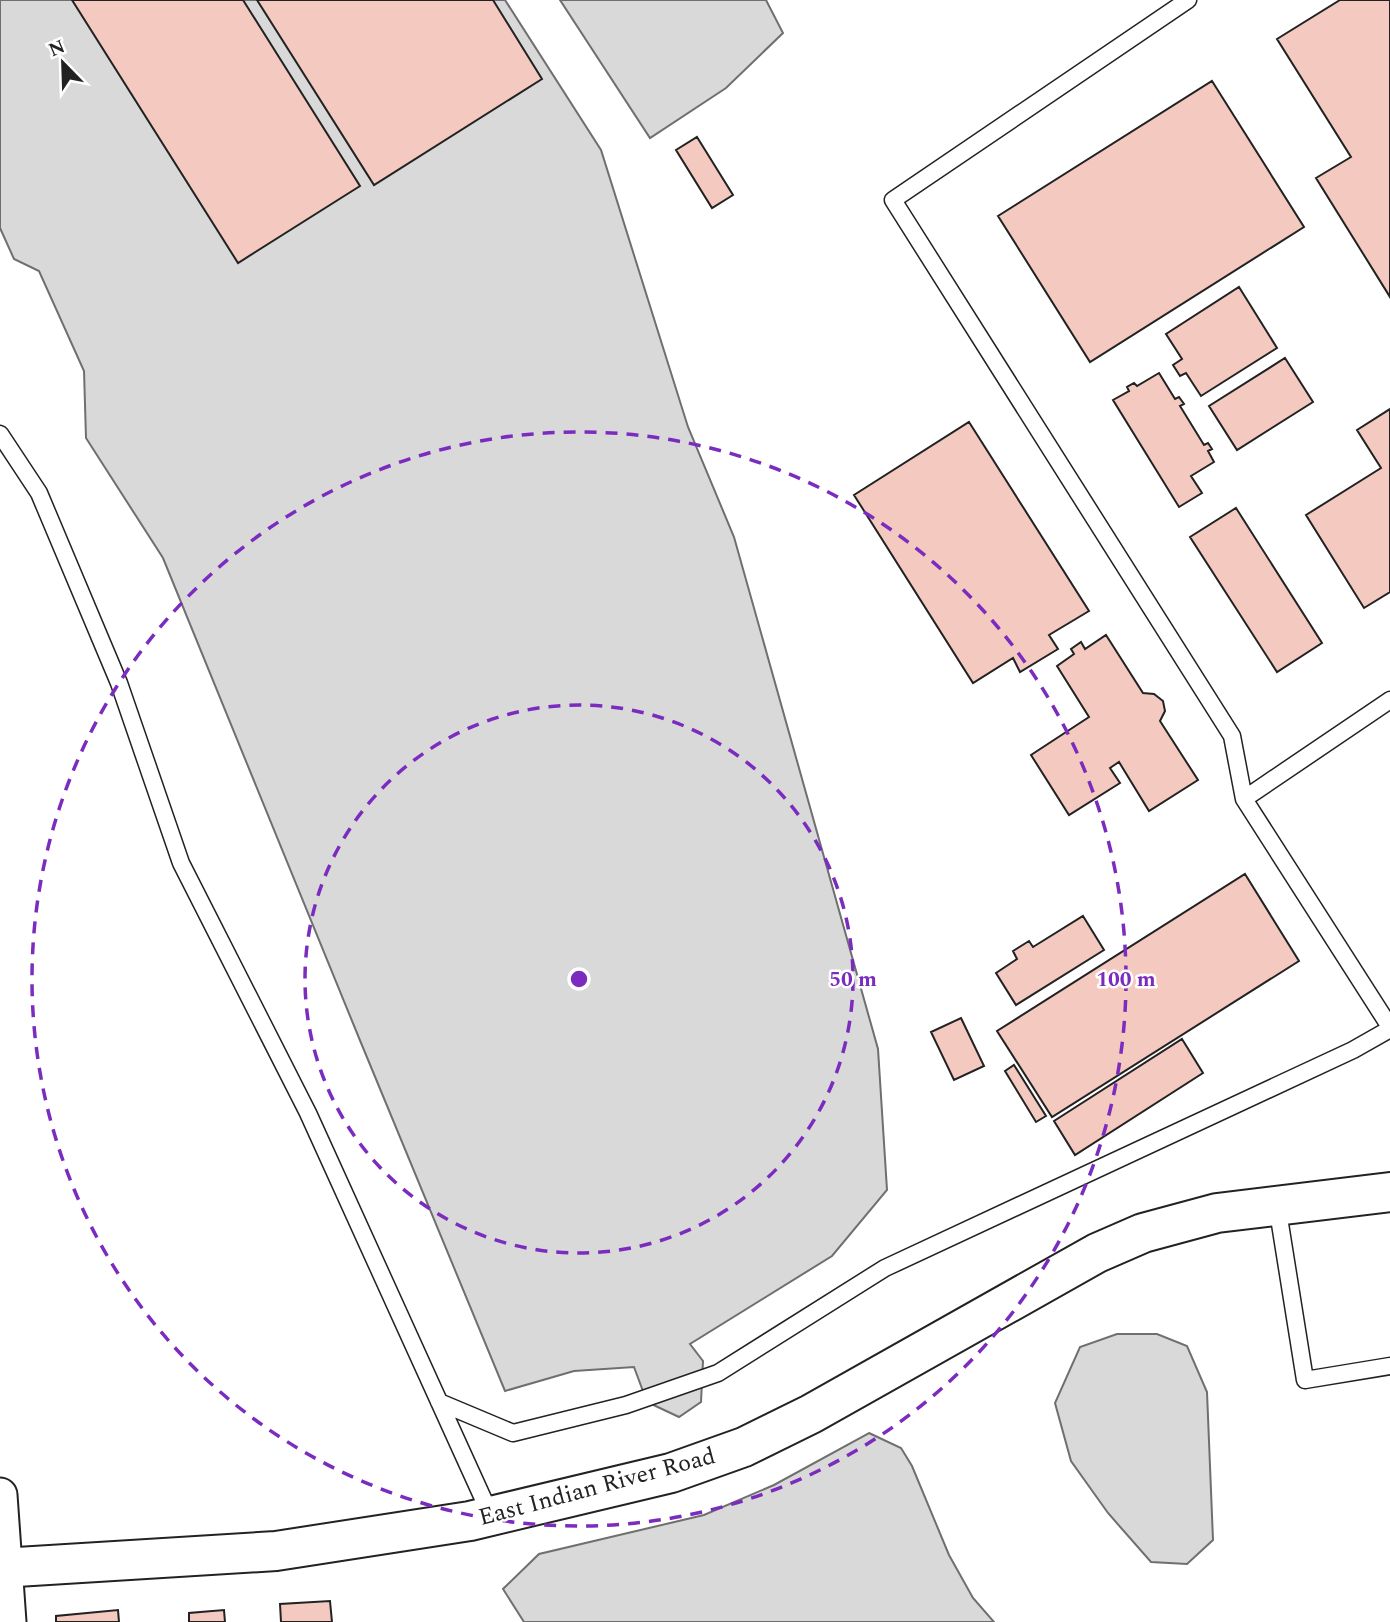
<svg xmlns="http://www.w3.org/2000/svg" width="1390" height="1622" viewBox="0 0 1390 1622" font-family="Spectral,serif">
  <style>
    .water { fill: #d9d9d9; stroke: #6f6f6f; stroke-width: 2 }
    .building { fill: #f3c9c0; stroke: #222; stroke-width: 2 }
    .lines { fill: none; stroke-linecap: round; stroke-linejoin: round }
    .lane-casing { stroke: #222; stroke-width: 19 }
    .street-casing { stroke: #222; stroke-width: 37 }
    .secondary-casing { stroke: #222; stroke-width: 42 }
    .lane { stroke: #fff; stroke-width: 16 }
    .street { stroke: #fff; stroke-width: 33 }
    .secondary { stroke: #fff; stroke-width: 38 }
    .ring { fill: none; stroke: #7b2cbf; stroke-width: 3.5; stroke-dasharray: 12 9 }
    .labels { text-anchor: middle; dominant-baseline: central; stroke-width: 5; stroke-linejoin: round; paint-order: stroke }
    .street-label { font-size: 24px; fill: #222; stroke: #fff }
    .centre { fill: #7b2cbf; stroke: #fff; stroke-width: 3.5 }
    .ring-label { font-size: 21px; text-anchor: middle; font-weight: bold; fill: #7b2cbf; stroke: #fff; stroke-width: 5; stroke-linejoin: round; paint-order: stroke }
  </style>
  <rect width="100%" height="100%" fill="#fff"/>
  <!-- water -->
  <path class="water" d="M0 0H505L601 150 688 427 734 537 878 1049 887 1190 832 1256 690 1344 703 1361 701 1402 679 1417 647 1402 634 1367 574 1371 505 1391 359 1038 163 558 86 438 84 371 39 271 14 259 0 228Z
    M560 0H766L783 33 726 88 650 138Z
    M1117 1334H1157L1187 1346 1207 1392 1213 1540 1187 1564 1151 1562 1108 1513 1071 1461 1055 1403 1080 1347Z
    M869 1433 901 1448 912 1466 949 1555 973 1598 994 1622H524L503 1589 539 1554 704 1515 774 1485Z"/>
  <!-- building -->
  <path class="building" d="M72 0H243L360 186 238 263Z
    M257 0H493L542 79 374 185Z
    M1340 0H1390V297L1316 178 1351 157 1277 39Z
    M1212 81 1304 227 1090 362 998 216Z
    M697 137 733 195 712 208 676 150Z
    M1239 287 1277 348 1201 396 1186 373 1180 376 1173 365 1182 359 1166 334Z
    M1285 358 1313 402 1237 450 1209 406Z
    M1159 373 1175 399 1179 397 1184 404 1180 406 1204 445 1208 443 1212 449 1208 451 1214 462 1191 476 1202 493 1179 507 1113 400 1129 391 1127 387 1134 383 1137 386Z
    M1390 409V592L1364 608 1306 515 1381 468 1357 430Z
    M969 422 1089 611 1049 635 1058 649 1020 672 1013 658 973 683 854 495Z
    M1236 508 1322 643 1277 672 1190 537Z
    M1106 635 1143 693 1154 694 1163 701 1165 711 1160 721 1198 780 1149 811 1119 762 1110 768 1120 783 1069 815 1031 755 1089 717 1057 666 1074 654 1071 649 1081 642 1085 649Z
    M1245 874 1299 961 1052 1117 997 1031Z
    M1083 916 1104 950 1016 1005 996 973 1017 959 1013 951 1029 941 1033 947Z
    M961 1018 984 1066 954 1080 931 1032Z
    M1182 1039 1203 1073 1075 1155 1054 1121Z
    M1014 1065 1046 1116 1036 1122 1005 1071Z
    M330 1601 332 1622H281L280 1604Z
    M118 1610 119 1622H56V1616Z
    M224 1610 225 1622H189V1613Z"/>
  <g class="lines">
    <defs>
      <path id="lane" d="M1188 0 893 200 1232 736 1244 799 1390 1027
        M0 434 39 493 119 683 181 863 308 1113 491 1516
        M1244 799 1390 700
        M1277 1205 1305 1380 1390 1366
        M439 1402 513 1433 626 1405 718 1373 885 1268 1353 1050 1390 1029"/>
      <path id="street" d="M0 1495 9 1622"/>
      <path id="secondary" d="M0 1568 276 1551 470 1521 671 1473 744 1447 811 1414 1097 1253 1143 1233 1217 1213 1390 1192"/>
    </defs>
    <!-- lane casing -->
    <use href="#lane" class="lane-casing"/>
    <!-- street casing -->
    <use href="#street" class="street-casing"/>
    <!-- secondary casing -->
    <use href="#secondary" class="secondary-casing"/>
    <!-- lane -->
    <use href="#lane" class="lane"/>
    <!-- street -->
    <use href="#street" class="street"/>
    <!-- secondary -->
    <use href="#secondary" class="secondary"/>
  </g>
  <!-- distance rings -->
  <g class="ring">
    <circle cx="579" cy="979" r="274"/>
    <circle cx="579" cy="979" r="547"/>
  </g>
  <g class="labels">
    <!-- street labels -->
    <g class="street-label">
      <text transform="translate(597 1487) rotate(-15)">East Indian River Road</text>
    </g>
  </g>
  <circle cx="579" cy="979" r="10" class="centre"/>
  <g class="ring-label">
    <text x="853" y="986">50 m</text>
    <text x="1126" y="986">100 m</text>
  </g>
  <!-- north arrow -->
  <g transform="translate(63 63) rotate(337)" stroke="#ffffff" stroke-width="5" paint-order="stroke">
  <path d="M0-5L12 26L0 18L-12 26Z" fill="#222222"/>
  <text y="-10" font-size="19" font-weight="bold" text-anchor="middle" fill="#222222">N</text>
  </g>
</svg>
